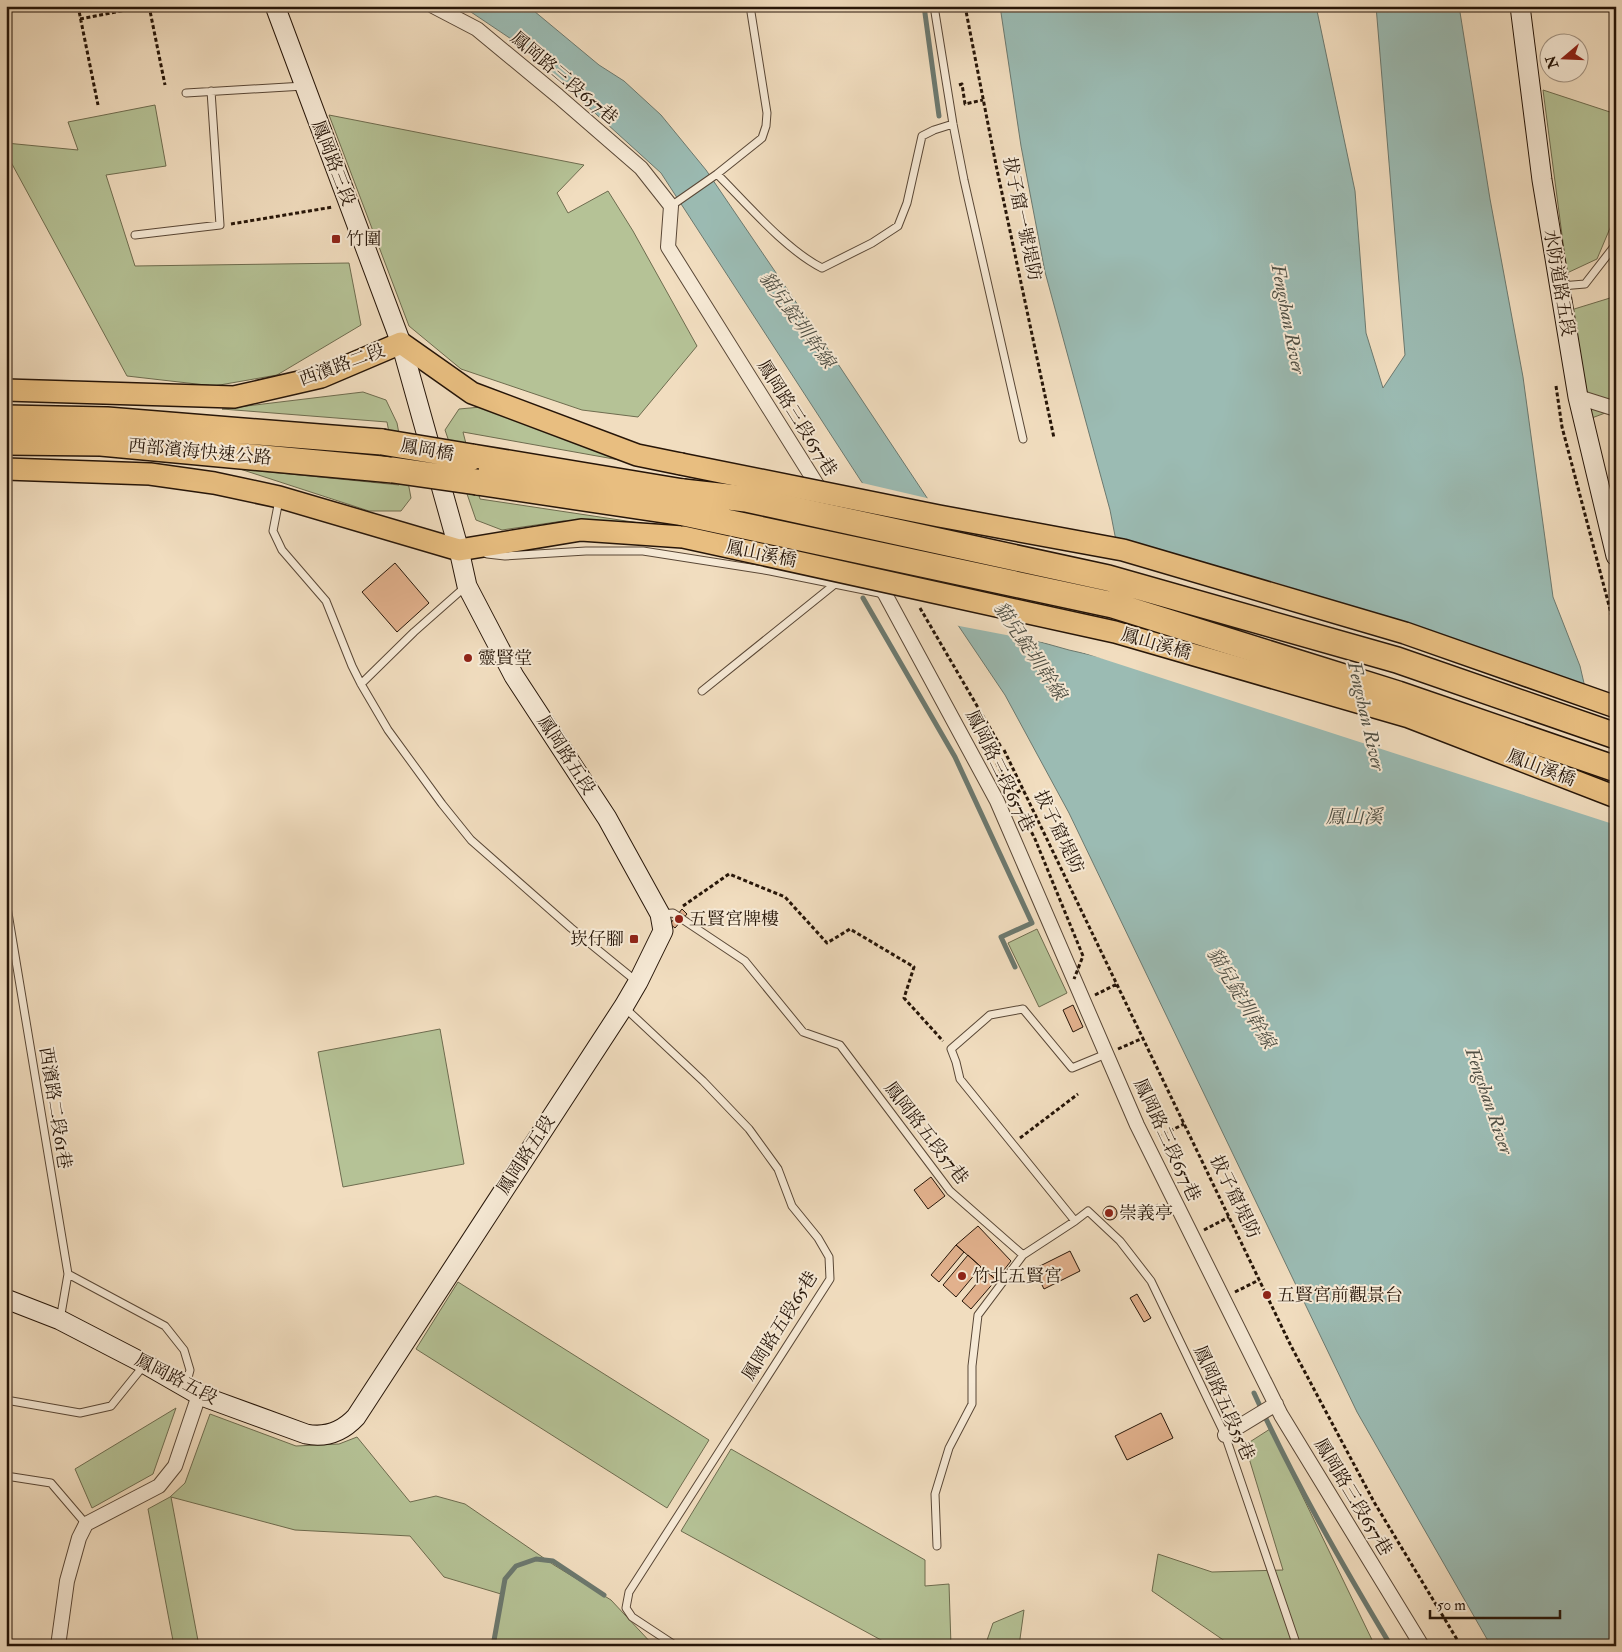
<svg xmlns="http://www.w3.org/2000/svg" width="1622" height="1652" viewBox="0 0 1622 1652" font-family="'IM FELL Double Pica','Noto Serif TC',serif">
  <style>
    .green { fill: #b5c296; stroke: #6e6c4f }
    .water { fill: #9bbbb3; stroke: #6c796f }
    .pier { fill: #f1ddbf }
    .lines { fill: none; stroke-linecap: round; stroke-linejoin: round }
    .stream { stroke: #6c796f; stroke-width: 5 }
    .building { fill: #e2b18d; stroke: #261508 }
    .lane-casing { stroke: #594736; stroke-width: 9 }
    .street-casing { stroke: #594736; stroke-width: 16 }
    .secondary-casing { stroke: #261508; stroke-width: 21 }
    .primary-casing { stroke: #261508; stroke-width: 24 }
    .highway-casing { stroke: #261508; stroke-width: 28 }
    .path { stroke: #261508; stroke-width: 3; stroke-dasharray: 4 2.5; stroke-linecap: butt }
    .lane { stroke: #f6e9d5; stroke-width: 7 }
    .street { stroke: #f6e9d5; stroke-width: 14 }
    .secondary { stroke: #f6e9d5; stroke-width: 19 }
    .primary { stroke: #e8be80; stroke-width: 21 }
    .highway { stroke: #e8be80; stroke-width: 25 }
    .primary-bridge-casing { stroke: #261508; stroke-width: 24; stroke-linecap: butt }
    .highway-bridge-casing { stroke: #261508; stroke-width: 28; stroke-linecap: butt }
    .path-bridge { stroke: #261508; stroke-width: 3; stroke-dasharray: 4 2.5; stroke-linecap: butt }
    .primary-bridge { stroke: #e8be80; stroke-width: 21 }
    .highway-bridge { stroke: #e8be80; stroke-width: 25 }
    .poi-dot { fill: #8f2418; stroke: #f6e9d5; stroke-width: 2 }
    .labels { text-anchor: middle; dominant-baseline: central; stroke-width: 4; stroke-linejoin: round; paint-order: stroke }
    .street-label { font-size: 18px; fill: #261508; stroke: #f6e9d5 }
    .poi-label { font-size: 18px; fill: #261508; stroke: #f6e9d5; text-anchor: start }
    .water-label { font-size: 19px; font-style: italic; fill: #4f4f44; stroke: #f6e9d5 }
  </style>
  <rect width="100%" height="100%" fill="#f1ddbf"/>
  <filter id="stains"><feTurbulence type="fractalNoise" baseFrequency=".004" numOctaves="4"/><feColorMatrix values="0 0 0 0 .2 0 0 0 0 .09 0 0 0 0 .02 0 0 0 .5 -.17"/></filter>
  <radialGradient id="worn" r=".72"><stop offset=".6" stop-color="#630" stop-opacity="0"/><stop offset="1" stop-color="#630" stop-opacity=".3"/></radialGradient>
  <!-- green -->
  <path class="green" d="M1543 90 1616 114V214L1597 259 1567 273Z
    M155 105 166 166 106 175 135 266 349 263 361 325 277 375 214 386 127 376 6 153V143L78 150 68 122Z
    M329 115 584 165 557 193 568 213 608 191 633 231 697 346 638 417 582 410 461 369 409 326Z
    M1616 289V409L1589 419 1571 310 1610 298Z
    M363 392 386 400 397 423 411 498 401 511H369L240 469 399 485 387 422 222 409Z
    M481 407 625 461 463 432 480 499 653 525 563 521 502 530 476 520 445 430 459 409Z
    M1037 929 1067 993 1039 1007 1008 943Z
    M440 1029 464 1164 343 1187 318 1052Z
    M458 1282 709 1440 667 1508 416 1349Z
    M176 1408 153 1474 92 1508 75 1469Z
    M210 1414 296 1446 339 1444 357 1437 410 1502 436 1496 465 1504 554 1565 611 1600 654 1646H495L501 1594 444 1577 410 1536 295 1530 171 1497 199 1646H174L148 1509 170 1497 185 1483Z
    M1270 1429 1375 1646H1232L1152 1591 1158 1554 1212 1572 1283 1570 1245 1445Z
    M731 1449 925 1560V1586L949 1584 951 1646H892L681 1531Z
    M1024 1610 1019 1646H985L993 1623Z"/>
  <!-- water -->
  <path class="water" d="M462 6H528L599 65 624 81 661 115 706 170 834 358 1019 636 1069 650 1143 667 1127 597 1110 510 1045 272 1021 146 1000 6H1316L1355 191 1366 333 1383 388 1405 355 1376 6H1459L1490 199 1523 377 1553 597 1580 666 1616 821V1646H1491L1357 1412 1069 813 1005 695 861 481 661 173 520 45Z"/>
  <!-- pier -->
  <path class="pier" d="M858 482 931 499 1021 634 1070 648 1141 664 1124 598 1114 543 1275 582 1587 686 1616 810V825L1063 646 954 625Z"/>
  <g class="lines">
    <!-- stream -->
    <path class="stream" d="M924 6 939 116
      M863 598 955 757 1032 923 1001 937 1015 967
      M1254 1393C1294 1481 1342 1564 1391 1646
      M493 1646 505 1579 516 1566 536 1559 553 1561 604 1595"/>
  </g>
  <!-- building -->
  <path class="building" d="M395 563 429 603 397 632 362 592Z
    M682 909 687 914 675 928 670 924Z
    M1073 1005 1083 1027 1073 1032 1063 1010Z
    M931 1177 945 1196 928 1209 914 1190Z
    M1103 1213a7 7 0 1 1 14 0a7 7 0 1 1-14 0Z
    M978 1226 1011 1261 996 1280 956 1245Z
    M956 1245 964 1252 939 1282 931 1275Z
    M1070 1251 1080 1271 1044 1289 1034 1269Z
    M968 1255 981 1267 956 1297 943 1285Z
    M987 1271 996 1280 971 1309 962 1301Z
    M1137 1294 1151 1318 1144 1322 1130 1298Z
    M1161 1413 1173 1438 1127 1460 1115 1436Z"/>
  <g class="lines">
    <defs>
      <path id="lane" d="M934 6 953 124 964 180 1023 439
        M186 93 304 86
        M717 174C746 203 786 250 822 268L872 243 898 226 907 203 922 136 934 130 953 124
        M671 206 717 174 762 138 766 126 767 113 750 6
        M135 235 220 225 211 91
        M1561 286 1585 284 1616 244
        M279 500 273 531 282 550 326 601 352 666 361 684 388 730 442 804 471 840 571 928 636 981
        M487 554 505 556 586 551H643L770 571 884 594
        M361 684 414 632 465 587
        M702 691 835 584
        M6 901 68 1274 60 1320
        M660 914 673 913 745 961 803 1032 840 1045 950 1191 1023 1255
        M624 1007 703 1081 749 1129 778 1169 792 1206 818 1238 829 1257 830 1279 629 1592 626 1608 632 1617 676 1646
        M1075 1221 960 1079 956 1062 951 1049 990 1015 1023 1009 1072 1068 1106 1054
        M68 1274 165 1326 184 1350 190 1370 186 1385
        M6 1400 80 1413 111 1406 145 1364
        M6 1476 51 1483 86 1524
        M937 1546 935 1494 949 1448 972 1404V1366L978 1315 1023 1255 1075 1221 1088 1211 1120 1241 1151 1281 1225 1435 1297 1646"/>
      <path id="street" d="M433 6 477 29 558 96 641 168 671 206 668 247 824 496
        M1578 397 1616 409
        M838 518 885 594 997 801 1137 1125 1281 1415 1422 1646
        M1225 1435 1276 1404
        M58 1646 67 1581 79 1538 86 1524 159 1486 175 1466 199 1395"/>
      <path id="secondary" d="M1520 6 1542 180 1578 397 1616 556
        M6 1299 60 1320 145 1364 199 1395 306 1434C326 1438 342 1432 356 1417L624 1006 638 982 663 931 660 914 607 818 514 676 467 586 459 550 401 343 275 6"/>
      <path id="primary" d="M6 390 234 397 321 377 401 343 472 393 637 455 681 464
        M6 469 150 474 214 483 279 497 459 550 581 530 683 537"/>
      <path id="highway" d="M6 418 107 420 382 442
        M6 442 101 443 393 470
        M472 457 683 492
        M477 482 684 513"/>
    </defs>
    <!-- lane casing -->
    <use href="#lane" class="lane-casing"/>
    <!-- street casing -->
    <use href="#street" class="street-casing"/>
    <!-- secondary casing -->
    <use href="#secondary" class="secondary-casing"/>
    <!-- primary casing -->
    <use href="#primary" class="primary-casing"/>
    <!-- highway casing -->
    <use href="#highway" class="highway-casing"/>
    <!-- path -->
    <path class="path" d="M78 6 98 105
      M149 6 165 85
      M965 6 996 165 1054 438
      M80 19 146 6
      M959 85 962 84 965 104 983 100
      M231 224 333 207
      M1556 386 1562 427 1616 632
      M1004 750 1291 1346 1374 1502 1461 1646
      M1011 795 1023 789
      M683 906 729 874 785 897 827 943 850 929 914 967 904 998 943 1041
      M1095 995 1117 984
      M1118 1049 1143 1038
      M1158 1137 1184 1124
      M1020 1138 1078 1094
      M1149 1210 1160 1204
      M1204 1230 1229 1217
      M1235 1292 1259 1280"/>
    <!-- lane -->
    <use href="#lane" class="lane"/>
    <!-- street -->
    <use href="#street" class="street"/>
    <!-- secondary -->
    <use href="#secondary" class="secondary"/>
    <!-- primary -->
    <use href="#primary" class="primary"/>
    <!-- highway -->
    <use href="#highway" class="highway"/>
    <defs>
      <path id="primary-bridge" d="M681 464 939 516 1123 550 1405 633 1616 707
        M683 537 1115 632 1409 717 1616 797"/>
      <path id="highway-bridge" d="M382 442 472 457
        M393 470 477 482
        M683 492 746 499 1108 578 1397 660 1616 736
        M684 513 1113 605 1398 694 1616 769"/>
    </defs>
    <!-- primary-bridge casing -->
    <use href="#primary-bridge" class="primary-bridge-casing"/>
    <!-- highway-bridge casing -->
    <use href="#highway-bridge" class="highway-bridge-casing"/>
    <!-- path-bridge -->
    <path class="path-bridge" d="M920 608 1001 747 992 754 1035 839 1083 956 1074 979"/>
    <!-- primary-bridge -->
    <use href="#primary-bridge" class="primary-bridge"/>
    <!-- highway-bridge -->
    <use href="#highway-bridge" class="highway-bridge"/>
  </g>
  <!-- markers -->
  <g class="poi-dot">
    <rect x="331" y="234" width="10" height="10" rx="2.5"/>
    <circle cx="468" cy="658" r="5"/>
    <circle cx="679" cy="919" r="5"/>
    <rect x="629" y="934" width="10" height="10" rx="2.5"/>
    <circle cx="1109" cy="1213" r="5"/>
    <circle cx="962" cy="1276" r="5"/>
    <circle cx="1267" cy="1295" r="5"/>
  </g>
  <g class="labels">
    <!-- street labels -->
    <g class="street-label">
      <text transform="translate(564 78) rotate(40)">鳳岡路三段657巷</text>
      <text transform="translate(333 163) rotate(69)">鳳岡路三段</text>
      <text transform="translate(1022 219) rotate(78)">拔子窟一號堤防</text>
      <text transform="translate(1559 283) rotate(80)">水防道路五段</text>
      <text transform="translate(342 365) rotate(-20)">西濱路二段</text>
      <text transform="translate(797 418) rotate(58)">鳳岡路三段657巷</text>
      <text transform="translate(427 450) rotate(10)">鳳岡橋</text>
      <text transform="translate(200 452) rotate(5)">西部濱海快速公路</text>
      <text transform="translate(761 554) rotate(12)">鳳山溪橋</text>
      <text transform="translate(1156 644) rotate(16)">鳳山溪橋</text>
      <text transform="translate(566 755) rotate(57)">鳳岡路五段</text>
      <text transform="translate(1541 768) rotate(21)">鳳山溪橋</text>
      <text transform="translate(1000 771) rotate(64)">鳳岡路三段657巷</text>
      <text transform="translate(1059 832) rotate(64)">拔子窟堤防</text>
      <text transform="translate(55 1108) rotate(81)">西濱路二段61巷</text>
      <text transform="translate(926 1133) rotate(52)">鳳岡路五段57巷</text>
      <text transform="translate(1167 1140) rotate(65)">鳳岡路三段657巷</text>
      <text transform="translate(526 1155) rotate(-57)">鳳岡路五段</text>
      <text transform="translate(1235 1197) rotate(64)">拔子窟堤防</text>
      <text transform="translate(780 1326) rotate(-58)">鳳岡路五段65巷</text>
      <text transform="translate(176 1379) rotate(27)">鳳岡路五段</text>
      <text transform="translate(1224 1403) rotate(66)">鳳岡路五段55巷</text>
      <text transform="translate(1353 1497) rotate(59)">鳳岡路三段657巷</text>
    </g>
    <!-- poi labels -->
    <g class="poi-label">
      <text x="346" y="239">竹圍</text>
      <text x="478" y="658">靈賢堂</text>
      <text x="689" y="919">五賢宮牌樓</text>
      <text x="624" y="939" text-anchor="end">崁仔腳</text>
      <text x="1119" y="1213">崇義亭</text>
      <text x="972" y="1276">竹北五賢宮</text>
      <text x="1277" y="1295">五賢宮前觀景台</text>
    </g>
    <!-- water labels -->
    <g class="water-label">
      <text transform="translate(1288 319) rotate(79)">Fengshan River</text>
      <text transform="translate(797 320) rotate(54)">貓兒錠圳幹線</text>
      <text transform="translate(1030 651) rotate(56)">貓兒錠圳幹線</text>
      <text transform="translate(1366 716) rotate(77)">Fengshan River</text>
      <text x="1354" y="817">鳳山溪</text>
      <text transform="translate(1241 998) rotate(59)">貓兒錠圳幹線</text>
      <text transform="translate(1489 1101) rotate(71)">Fengshan River</text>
    </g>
  </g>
  <!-- margin -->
  <rect width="1622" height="1652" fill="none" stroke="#f1ddbf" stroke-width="25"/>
  <rect x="8" y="8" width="1607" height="1637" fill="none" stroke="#261508" stroke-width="2.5"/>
  <rect x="12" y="12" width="1597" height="1627" fill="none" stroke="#261508"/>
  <!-- north arrow -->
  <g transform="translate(1564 58) rotate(251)"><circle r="24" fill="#f6e9d5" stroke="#a39483"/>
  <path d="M0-4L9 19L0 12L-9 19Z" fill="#8f2418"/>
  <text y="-8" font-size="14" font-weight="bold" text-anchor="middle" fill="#261508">N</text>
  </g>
  <!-- scale -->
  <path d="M1430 1610v8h130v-8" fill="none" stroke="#261508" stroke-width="2.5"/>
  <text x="1437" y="1610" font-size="15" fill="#261508" stroke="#f6e9d5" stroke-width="4" paint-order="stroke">50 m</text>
  <rect width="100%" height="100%" filter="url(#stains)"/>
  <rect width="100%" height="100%" fill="url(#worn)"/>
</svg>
